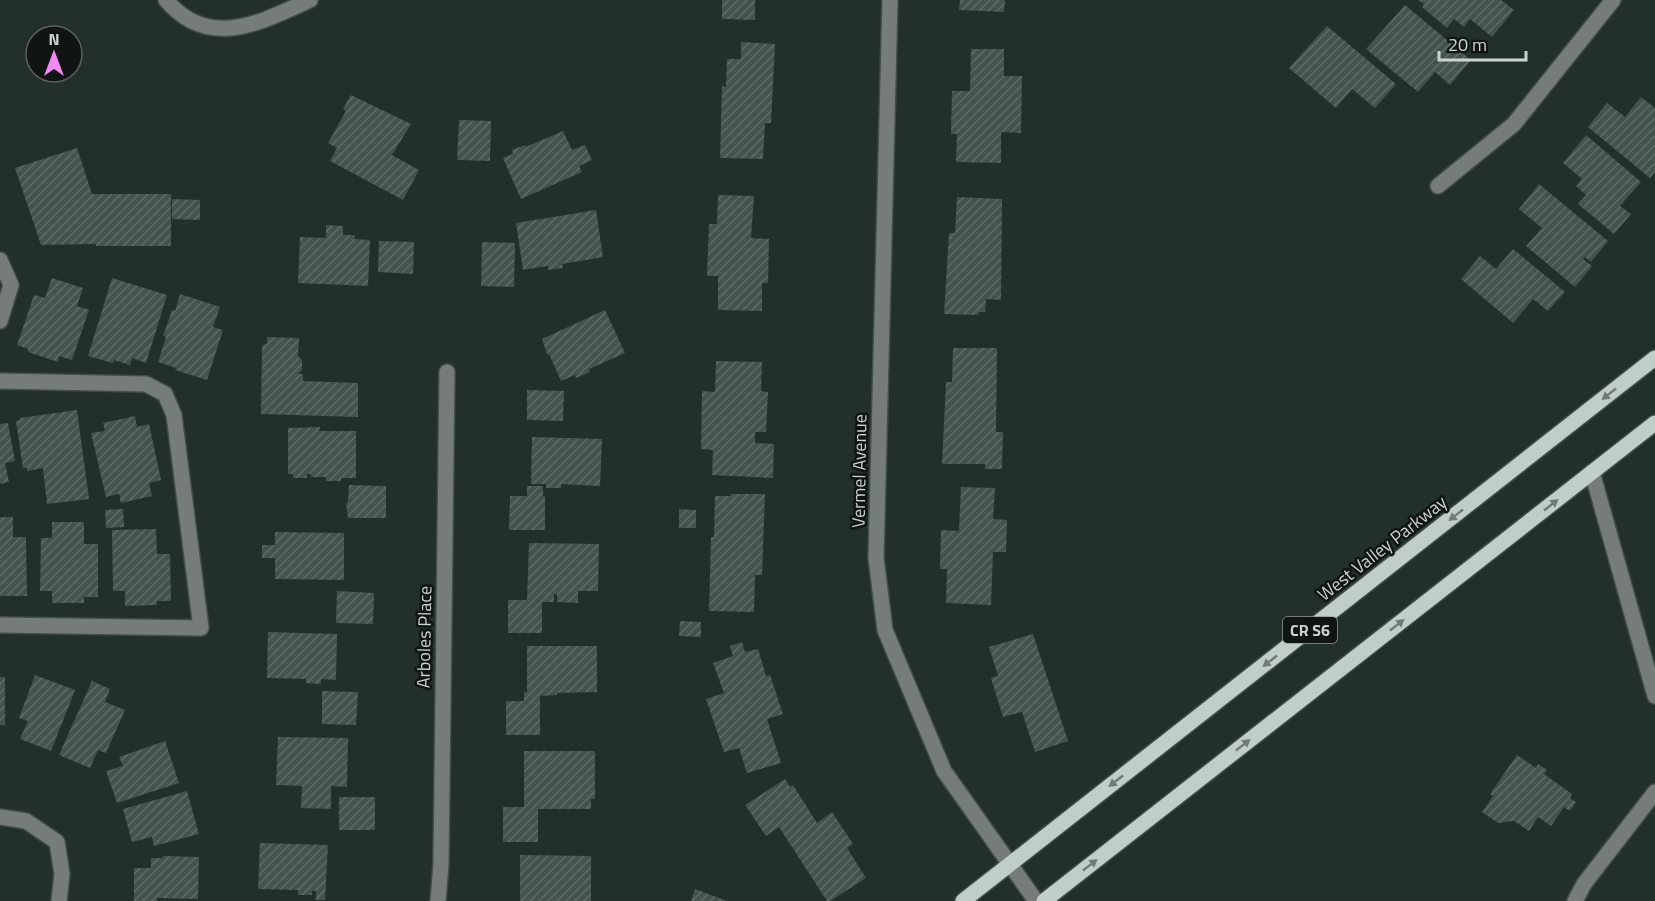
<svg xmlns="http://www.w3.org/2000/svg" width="1655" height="901" viewBox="0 0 1655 901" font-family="'Titillium Web',sans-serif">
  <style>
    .building { fill: url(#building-hatch) }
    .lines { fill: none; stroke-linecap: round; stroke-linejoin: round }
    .minor-casing { stroke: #414d49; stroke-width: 18 }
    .major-casing { stroke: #414d49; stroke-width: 18 }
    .minor { stroke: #767c7a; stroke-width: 15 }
    .major { stroke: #c0cdc9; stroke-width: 15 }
    .oneway { fill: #717a78 }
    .labels { text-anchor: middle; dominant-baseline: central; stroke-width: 5; stroke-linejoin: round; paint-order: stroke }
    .shield { fill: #101514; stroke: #949b98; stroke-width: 1.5 }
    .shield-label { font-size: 16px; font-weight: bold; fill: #ccd4d1 }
    .street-label { font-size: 18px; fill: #ccd4d1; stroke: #101514 }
  </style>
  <defs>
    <pattern id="building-hatch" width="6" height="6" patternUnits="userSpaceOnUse" patternTransform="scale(1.5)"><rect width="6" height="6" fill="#45534f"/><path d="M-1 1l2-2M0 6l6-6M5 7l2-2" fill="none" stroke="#5f6b67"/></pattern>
  </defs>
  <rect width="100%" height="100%" fill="#222f2b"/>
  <!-- building -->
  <path class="building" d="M722 0H755V20L722 19Z
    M960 0H1005L1004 12 959 10Z
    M1418 0H1501L1514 10 1492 37 1470 19 1464 27 1454 19 1447 28 1422 7 1424 4Z
    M1405 5 1471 60 1450 85 1435 72 1418 92 1366 49Z
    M1327 26 1396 84 1375 108 1352 89 1336 108 1289 68Z
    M741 42 775 44 771 123H765L763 159 720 158 722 86 726 87 727 59H741Z
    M971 49H1004V76H1022L1021 133 1001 132V163L956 162 957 134H951L952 91H970Z
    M351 95 411 124 392 155 419 170 403 200 330 161 337 148 328 143 346 111 343 109Z
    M1641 97 1655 108V172L1650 178 1588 127 1607 103 1625 117Z
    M459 120 491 121 490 161 457 160Z
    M563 131 572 150 585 145 592 160 579 166 582 172 521 199 503 158 513 154 512 150 525 145 526 147Z
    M1586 135 1641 182 1620 206 1631 214 1614 234 1578 204 1586 195 1576 186 1582 179 1563 163Z
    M77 148 92 194H171V246H96V244L41 245 15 168Z
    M1539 184 1608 241 1591 262 1585 257 1583 259 1592 266 1575 287 1526 246 1542 228 1519 209Z
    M718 195 754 196 751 238 769 239 768 283H762V311L718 310V276H707L709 224H717Z
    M957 197 1002 199 1001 300 986 299 985 312H979L978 315 944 314 949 233H955Z
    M172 199 200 200V220L172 219Z
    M596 210 603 257 562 264 563 268 548 270V266L523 270 516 223Z
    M326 225 343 226V235H355L354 239 370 240 368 286 298 283 300 237 326 238Z
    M379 241 414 242 413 274 378 272Z
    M482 242 515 243 514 287 481 286Z
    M1513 249 1565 292 1548 311 1533 299 1513 323 1461 279 1480 256 1496 269Z
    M52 278 83 288 77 306 89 310 72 360 59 356 58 362 28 352V349L17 345 34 295 45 298Z
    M112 278 167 295 146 363 132 358 130 365 114 360 113 363 88 356Z
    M180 294 220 307 213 327 223 330 207 380 175 370 176 368 158 362 166 337 163 336 172 310 175 311Z
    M605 310 625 353 589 369 590 372 576 378 575 375 561 381 549 354H547L542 339Z
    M267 337 299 338 298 356 302 360V370L298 374H303V381L358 383V417L261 414 262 346 267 343Z
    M953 348H997L996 432H1003L1002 469H985V464H942L946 382H952Z
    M716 361 762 362 761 391 768 392 766 432H755V443L774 444 773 478 712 475 713 450 701 449 702 391 715 392Z
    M527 390 564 391 563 421 527 420Z
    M77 410 89 499 47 504 43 468 27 471V468H23L16 421 20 420V418Z
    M135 416 137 427 149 424 161 480 149 483 152 496 121 503 119 494 106 497 91 433 105 431 103 423Z
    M8 423 15 461 5 463 9 482 0 484V424Z
    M320 427 319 431H356V478H341V481H326V477H311V474H307V478H293V474H288V428Z
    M532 437 602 439 600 486 561 484V488H546V484H531Z
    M349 485 386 486V518H348L346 504 348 502Z
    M527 486H543V496H545V530H509L510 496H527Z
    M961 487 995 488 993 519 1007 520 1006 552H993L991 605 946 603 947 569H940L941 530 959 531Z
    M731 494H765L762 575H755L754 612 709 611 711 537H714L715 496H731Z
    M123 509 124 527 106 528 105 510Z
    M679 509 696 510V528H679Z
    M0 517H13V537H26L27 596H0Z
    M52 522H84V544H98V597H84V603H52V591H40L41 538H52Z
    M156 529 157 554H170L171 601H157V605L125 606V591H113L112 530Z
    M275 532 344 533V580L275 579V558H262V545H275Z
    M529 543 599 544 598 591H578V603L557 602V594H554V602H542V633H508V600H527Z
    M337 591 374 593 373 624 336 623Z
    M680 621 701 622V637L679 636Z
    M268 632 337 634 336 680 321 679V684L306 683V679L267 678Z
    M1033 634 1068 741 1035 752 1022 712 1003 717 991 678 998 676 989 647Z
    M742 642 745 652 758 649 766 676 770 675 783 714 767 719 781 763 747 773 739 748 724 752 706 699 724 693 713 663 733 656 730 646Z
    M527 646H597V692L557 693V695L540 696V735H506V701H524V692H527Z
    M35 675 75 690 51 751 20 739 28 721 19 718Z
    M0 677H5V725H0Z
    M92 681 110 689 105 702 125 710 106 753 98 750 90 768 59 755Z
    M322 691 358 692 356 725 322 724Z
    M278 737 348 738 347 787 331 786V809L301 808 302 786 276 785Z
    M165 741 179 783 117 803 106 771 123 766 119 757Z
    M524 751H595V799H591V809H538V842H503V807H524Z
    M1517 755 1536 768 1538 764 1547 770 1544 774 1572 794 1570 798 1576 802 1570 811 1564 807 1551 826 1538 817 1529 831 1514 821 1498 823 1482 812 1493 796 1490 794Z
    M785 779 790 787 793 785 817 823 832 812 853 844 847 848 866 878 830 901H827L779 827 766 836 745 805Z
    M187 791 199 834 154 846 152 837 132 842 123 809Z
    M339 797H375V830H339Z
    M260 843 328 845 325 900H316V891H312V895H298V890L258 889Z
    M520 855 591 856V901H520Z
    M163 856 199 857 198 899 157 898V901H134V868H151V858H163Z
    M695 889 727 901H691Z"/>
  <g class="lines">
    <defs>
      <path id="minor" d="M166 0C209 51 261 22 310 0
        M890 0 876 558 885 630 944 771 1036 901
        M1438 186 1514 124 1613 0
        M0 260 11 285 0 321
        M0 381 146 384 165 394 174 415 201 628 0 625
        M1592 472 1655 696
        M0 817 26 821 57 842 62 874 59 901
        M438 901 441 864 447 372
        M1575 901 1584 884 1655 792"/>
      <path id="major" d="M963 901 1655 358
        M1044 901 1655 423"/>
    </defs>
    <!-- minor casing -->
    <use href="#minor" class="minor-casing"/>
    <!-- major casing -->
    <use href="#major" class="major-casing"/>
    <!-- minor -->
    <use href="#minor" class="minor"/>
    <!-- major -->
    <use href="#major" class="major"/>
  </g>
  <!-- one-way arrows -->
  <defs><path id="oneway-solid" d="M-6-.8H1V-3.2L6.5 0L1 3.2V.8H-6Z" transform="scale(1.5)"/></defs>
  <g class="oneway">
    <use href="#oneway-solid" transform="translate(1609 394) rotate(142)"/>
    <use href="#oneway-solid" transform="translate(1551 505) rotate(-38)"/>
    <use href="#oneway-solid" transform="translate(1456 515) rotate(142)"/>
    <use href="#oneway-solid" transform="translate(1397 625) rotate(-38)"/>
    <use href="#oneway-solid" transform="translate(1270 661) rotate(142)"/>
    <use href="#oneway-solid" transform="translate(1243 745) rotate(-38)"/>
    <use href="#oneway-solid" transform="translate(1116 781) rotate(142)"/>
    <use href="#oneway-solid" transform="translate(1090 865) rotate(-38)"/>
  </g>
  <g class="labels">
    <!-- shield labels -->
    <rect class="shield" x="1283" y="617" width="54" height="26" rx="4.5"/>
    <g class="shield-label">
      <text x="1310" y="630">CR S6</text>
    </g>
    <!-- street labels -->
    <g class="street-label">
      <text transform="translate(859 471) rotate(-89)">Vermel Avenue</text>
      <text transform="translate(1382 548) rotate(-38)">West Valley Parkway</text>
      <text transform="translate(424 637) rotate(-89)">Arboles Place</text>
    </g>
  </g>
  <!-- north arrow -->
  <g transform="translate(54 54)"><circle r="28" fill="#101514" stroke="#5b6160" stroke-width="1.5"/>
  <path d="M0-4.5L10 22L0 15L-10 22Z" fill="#f28af3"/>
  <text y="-9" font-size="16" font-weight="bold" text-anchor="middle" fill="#ccd4d1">N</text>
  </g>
  <!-- scale -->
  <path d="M1439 51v9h87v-9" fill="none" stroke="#ccd4d1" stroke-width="3"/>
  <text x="1448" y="51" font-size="18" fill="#ccd4d1" stroke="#101514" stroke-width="4.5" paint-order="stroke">20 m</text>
</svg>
